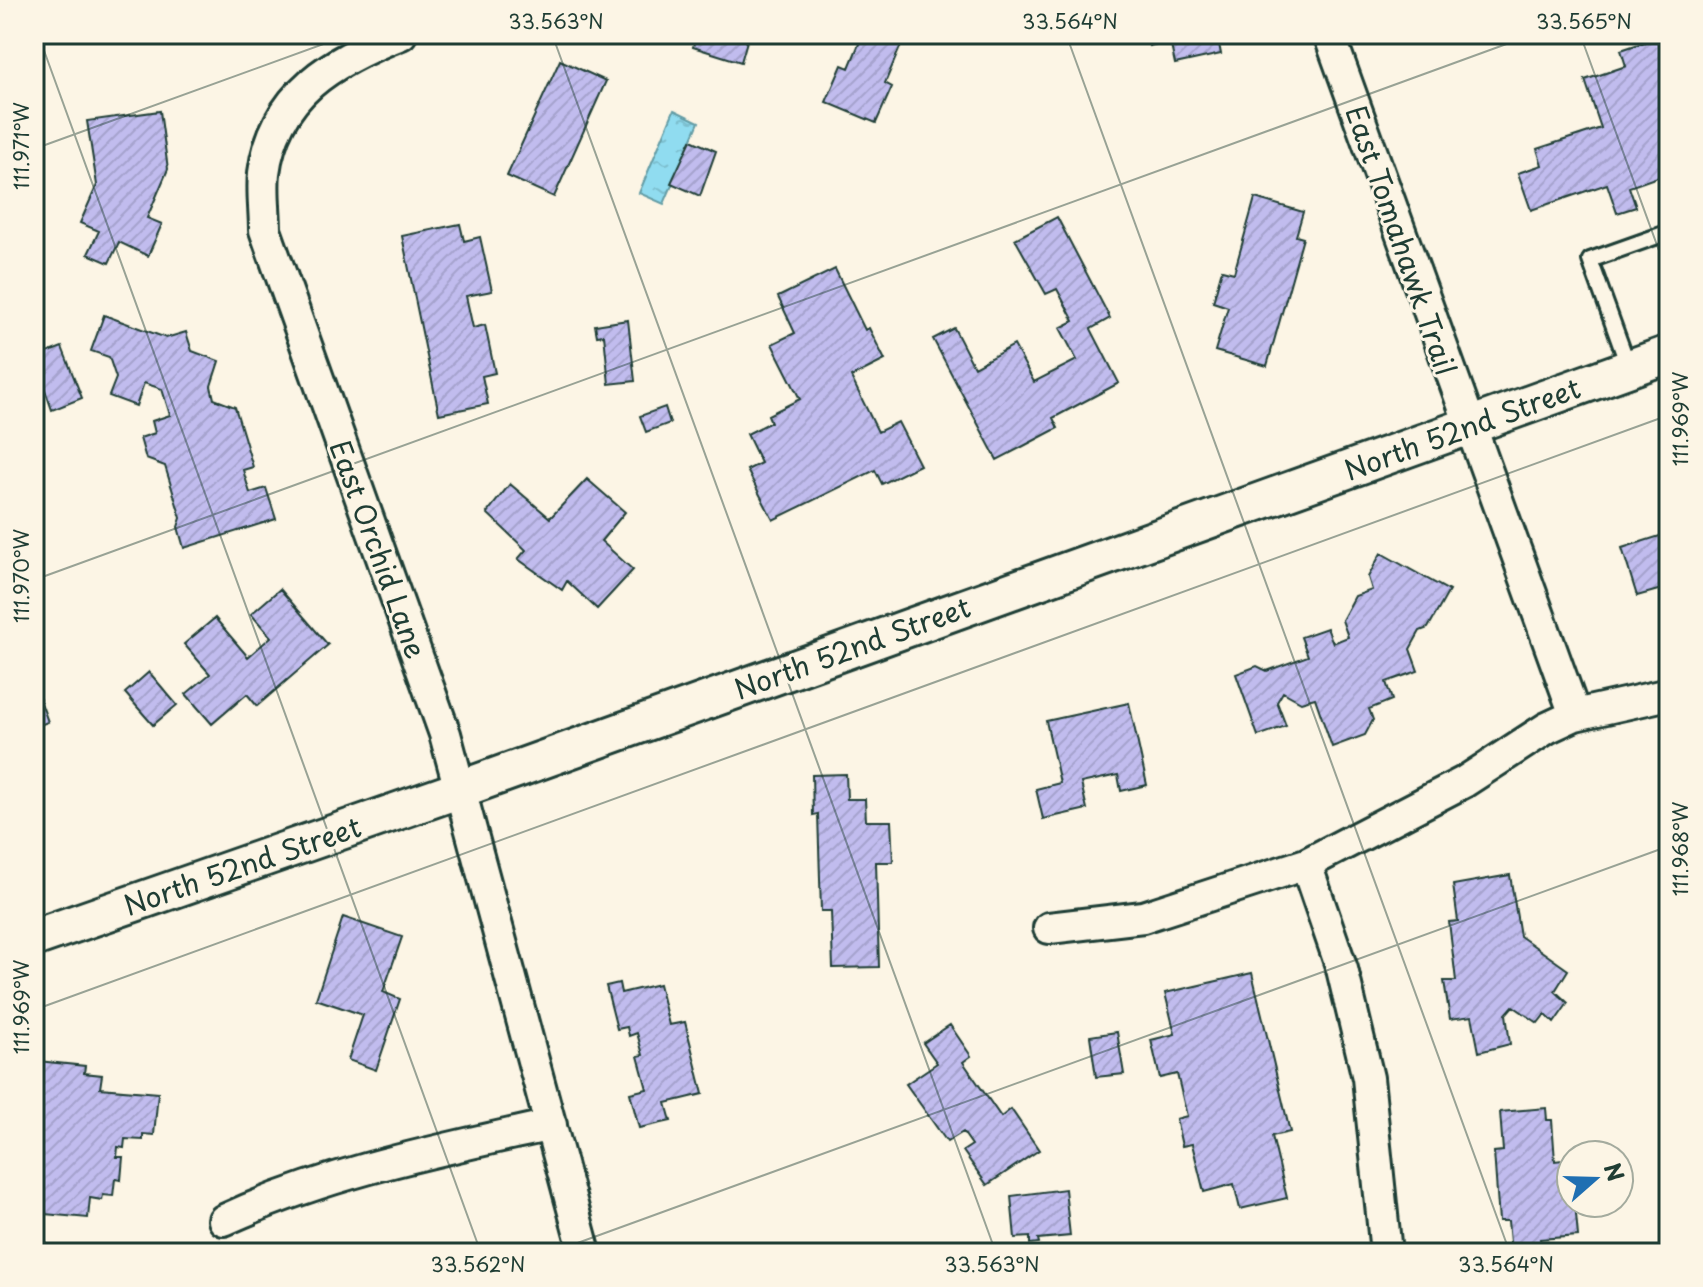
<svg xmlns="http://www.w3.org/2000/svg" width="1703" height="1287" viewBox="0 0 1703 1287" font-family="'Playpen Sans',sans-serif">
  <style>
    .water { fill: url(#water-ripples); stroke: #639ca5; stroke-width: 2 }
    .building { fill: url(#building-hatch); stroke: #1f3d34; stroke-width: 2 }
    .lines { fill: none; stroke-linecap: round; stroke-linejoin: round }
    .service-casing { stroke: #1f3d34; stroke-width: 20 }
    .minor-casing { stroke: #1f3d34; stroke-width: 36 }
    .tertiary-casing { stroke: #1f3d34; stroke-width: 42 }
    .service { stroke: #fcf5e5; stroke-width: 14 }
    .minor { stroke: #fcf5e5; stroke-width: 30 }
    .tertiary { stroke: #fcf5e5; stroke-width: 36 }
    .ticks { fill: none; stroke: #1f3d34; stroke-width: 2; stroke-opacity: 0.45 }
    .labels { text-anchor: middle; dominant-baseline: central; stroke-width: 6; stroke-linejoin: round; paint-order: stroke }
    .street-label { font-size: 28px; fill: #1f3d34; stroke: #fcf5e5 }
    .neatline { fill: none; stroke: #1f3d34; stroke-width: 3 }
    .ticks-label { font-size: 20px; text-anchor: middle; fill: #1f3d34 }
  </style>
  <defs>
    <pattern id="water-ripples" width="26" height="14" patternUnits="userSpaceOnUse" patternTransform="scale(2)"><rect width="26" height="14" fill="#90dcf0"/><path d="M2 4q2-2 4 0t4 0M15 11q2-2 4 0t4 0" fill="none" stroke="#7cbece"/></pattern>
    <pattern id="building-hatch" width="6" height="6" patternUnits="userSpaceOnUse" patternTransform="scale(2)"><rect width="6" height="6" fill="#c1bcee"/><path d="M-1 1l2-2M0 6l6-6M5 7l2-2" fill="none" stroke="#a5a2cd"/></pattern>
  </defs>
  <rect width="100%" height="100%" fill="#fcf5e5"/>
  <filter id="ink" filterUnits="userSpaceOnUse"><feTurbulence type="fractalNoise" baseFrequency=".0125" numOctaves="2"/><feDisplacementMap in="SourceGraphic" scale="16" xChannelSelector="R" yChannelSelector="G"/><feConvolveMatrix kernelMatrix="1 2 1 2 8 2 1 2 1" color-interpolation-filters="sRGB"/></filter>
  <g filter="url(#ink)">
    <!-- water -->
    <path class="water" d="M674 110 699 122 664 204 639 193Z"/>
    <!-- building -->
    <path class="building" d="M696 34H749L741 62 693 47Z
      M863 34H877L901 45 885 83 892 87 876 123 826 102 842 65 849 68Z
      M1146 34H1217L1221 54 1175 64 1170 41 1149 46Z
      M1669 34V173L1629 187 1636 207 1617 213 1607 184 1531 210 1518 173 1542 165 1537 149 1601 128 1585 80 1626 66 1621 50Z
      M560 60 606 81 554 197 507 176Z
      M160 111 168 169 147 218 162 224 148 256 119 242 109 263 88 254 99 231 80 223 97 185 87 121Z
      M691 140 716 151 700 196 671 183Z
      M1255 198 1303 212 1296 236 1303 238 1267 366 1215 351 1228 307 1213 302 1222 270 1234 273Z
      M1057 217 1110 318 1091 329 1119 383 1053 418 1058 428 997 460 933 339 954 328 974 367 1014 345 1034 382 1077 360 1060 328 1074 321 1057 289 1046 294 1015 239Z
      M460 224 464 241 480 237 492 291 466 296 473 328 485 325 495 373 482 376 488 404 439 414 402 236Z
      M835 269 865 330 869 328 885 360 851 377 878 432 898 422 920 465 882 484 875 470 773 520 747 470 761 463 747 434 771 422 768 415 800 399 772 344 795 333 778 297Z
      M104 315 166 338 186 332 192 351 219 361 211 386 214 399 235 407 253 467 243 470 250 493 266 488 276 519 184 548 178 527 181 518 165 466 146 459 140 438 155 433 152 421 170 415 162 389 144 383 136 406 109 396 116 378 109 357 91 351Z
      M628 320 635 381 609 384 604 335 597 336 595 325Z
      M62 347 82 398 52 410 34 358Z
      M665 407 670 423 646 432 640 416Z
      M587 479 625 512 601 541 633 570 597 609 567 581 562 590 518 559 526 550 487 513 510 484 550 518Z
      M1669 533V587L1637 596 1622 548Z
      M34 542 41 562 34 565Z
      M1381 553 1449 591 1428 628 1420 631 1410 649 1418 671 1386 682 1392 700 1369 709 1373 720 1365 735 1332 747 1315 698 1301 702 1283 692 1277 702 1286 726 1258 736 1236 674 1257 666 1267 671 1308 656 1301 637 1327 628 1333 643 1348 637 1342 620 1355 596 1372 590 1368 577Z
      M280 589 328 645 257 706 247 694 212 724 186 694 210 674 184 644 215 618 248 657 271 637 251 614Z
      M149 672 177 705 153 725 125 693Z
      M34 683 48 722 34 727Z
      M1129 703 1147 785 1121 791 1118 775 1081 783 1087 809 1043 819 1036 789 1060 783 1046 721Z
      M846 774 847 799H865L866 821H891L893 862H876L879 967 833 968 831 911H821L818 814 813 815 812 775Z
      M1510 875 1520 936 1568 970 1555 991 1568 1003 1554 1023 1545 1014 1538 1023 1513 1006 1506 1014 1510 1044 1479 1052 1472 1016 1450 1019 1444 981H1456L1449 922 1458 921 1453 885Z
      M343 917 402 937 383 992 400 999 376 1070 348 1060 363 1015 316 999Z
      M1252 973 1290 1132 1272 1136 1287 1198 1240 1209 1234 1184 1204 1192 1192 1144 1182 1146 1176 1119 1187 1116 1177 1074 1160 1078 1151 1040 1175 1034 1165 993Z
      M619 983 621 993 659 984 669 1025 685 1022 703 1094 666 1103 671 1121 639 1128 630 1093 647 1089 638 1056 643 1055 637 1033 629 1036 627 1027 617 1029 606 986Z
      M950 1025 971 1056 963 1062 1001 1117 1011 1109 1039 1150 987 1185 963 1151 972 1145 963 1132 947 1142 906 1084 937 1063 923 1043Z
      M1117 1032 1124 1074 1096 1077 1090 1036Z
      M38 1061 85 1066 84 1073 102 1075 100 1088 158 1093 154 1135 143 1134V1140L125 1139 124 1148 118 1147 117 1157H123L121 1180 115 1179 113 1196 103 1195 102 1200 90 1198 88 1218 34 1213Z
      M1546 1108 1547 1120H1552L1555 1161 1571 1159V1203H1575L1578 1236 1540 1239 1542 1253H1511L1508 1221H1499L1494 1152 1503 1151 1500 1112Z
      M1065 1189 1070 1236 1038 1239 1039 1243 1030 1244V1237L1015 1238 1011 1196Z
      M40 1227 50 1253H34V1230Z"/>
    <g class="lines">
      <defs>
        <path id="service" d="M1629 368 1590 260 1669 232"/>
        <path id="minor" d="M401 34C334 60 274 93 264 173 262 191 265 212 265 230L445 734 585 1253
          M1329 34 1575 715
          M1306 864 1342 969 1368 1078 1386 1253
          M1049 928 1143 917 1306 864 1464 782 1547 728 1575 715 1669 694
          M224 1220C328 1172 440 1150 551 1125"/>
        <path id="tertiary" d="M34 938 461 789 1669 354"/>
      </defs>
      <!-- service casing -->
      <use href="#service" class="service-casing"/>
      <!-- minor casing -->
      <use href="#minor" class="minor-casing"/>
      <!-- tertiary casing -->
      <use href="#tertiary" class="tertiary-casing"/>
      <!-- service -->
      <use href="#service" class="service"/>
      <!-- minor -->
      <use href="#minor" class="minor"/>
      <!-- tertiary -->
      <use href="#tertiary" class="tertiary"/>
    </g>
  </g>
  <!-- ticks -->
  <path class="ticks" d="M38 34 481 1253M552 34 996 1253M1066 34 1510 1253M1580 34 1669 278M34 149 351 34M34 580 1534 34M34 1010 1669 415M550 1253 1669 846"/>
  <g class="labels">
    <!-- street labels -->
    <g class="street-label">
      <text transform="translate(1402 240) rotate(71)">East Tomahawk Trail</text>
      <text transform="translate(1462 428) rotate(-20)">North 52nd Street</text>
      <text transform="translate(379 549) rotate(70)">East Orchid Lane</text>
      <text transform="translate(852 647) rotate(-20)">North 52nd Street</text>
      <text transform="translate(242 865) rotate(-19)">North 52nd Street</text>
    </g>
  </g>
  <!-- margin -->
  <rect width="1703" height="1287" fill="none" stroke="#fcf5e5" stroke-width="88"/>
  <!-- north arrow -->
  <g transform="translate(1595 1179) rotate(70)"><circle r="38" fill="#fcf5e5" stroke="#a4ab9e" stroke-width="2"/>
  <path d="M0-6L14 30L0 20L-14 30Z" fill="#1f6fb2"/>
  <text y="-12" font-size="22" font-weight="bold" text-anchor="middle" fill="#1f3d34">N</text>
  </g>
  <rect x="44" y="44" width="1615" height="1199" class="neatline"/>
  <g class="ticks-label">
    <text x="556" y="29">33.563°N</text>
    <text x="1070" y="29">33.564°N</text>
    <text x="1584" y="29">33.565°N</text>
    <text transform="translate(22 146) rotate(-90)" y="7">111.971°W</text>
    <text transform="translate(1681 419) rotate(-90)" y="7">111.969°W</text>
    <text transform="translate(22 576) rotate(-90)" y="7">111.970°W</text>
    <text transform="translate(1681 849) rotate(-90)" y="7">111.968°W</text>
    <text transform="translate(22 1007) rotate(-90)" y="7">111.969°W</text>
    <text x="478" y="1272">33.562°N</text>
    <text x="992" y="1272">33.563°N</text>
    <text x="1506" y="1272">33.564°N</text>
  </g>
</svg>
